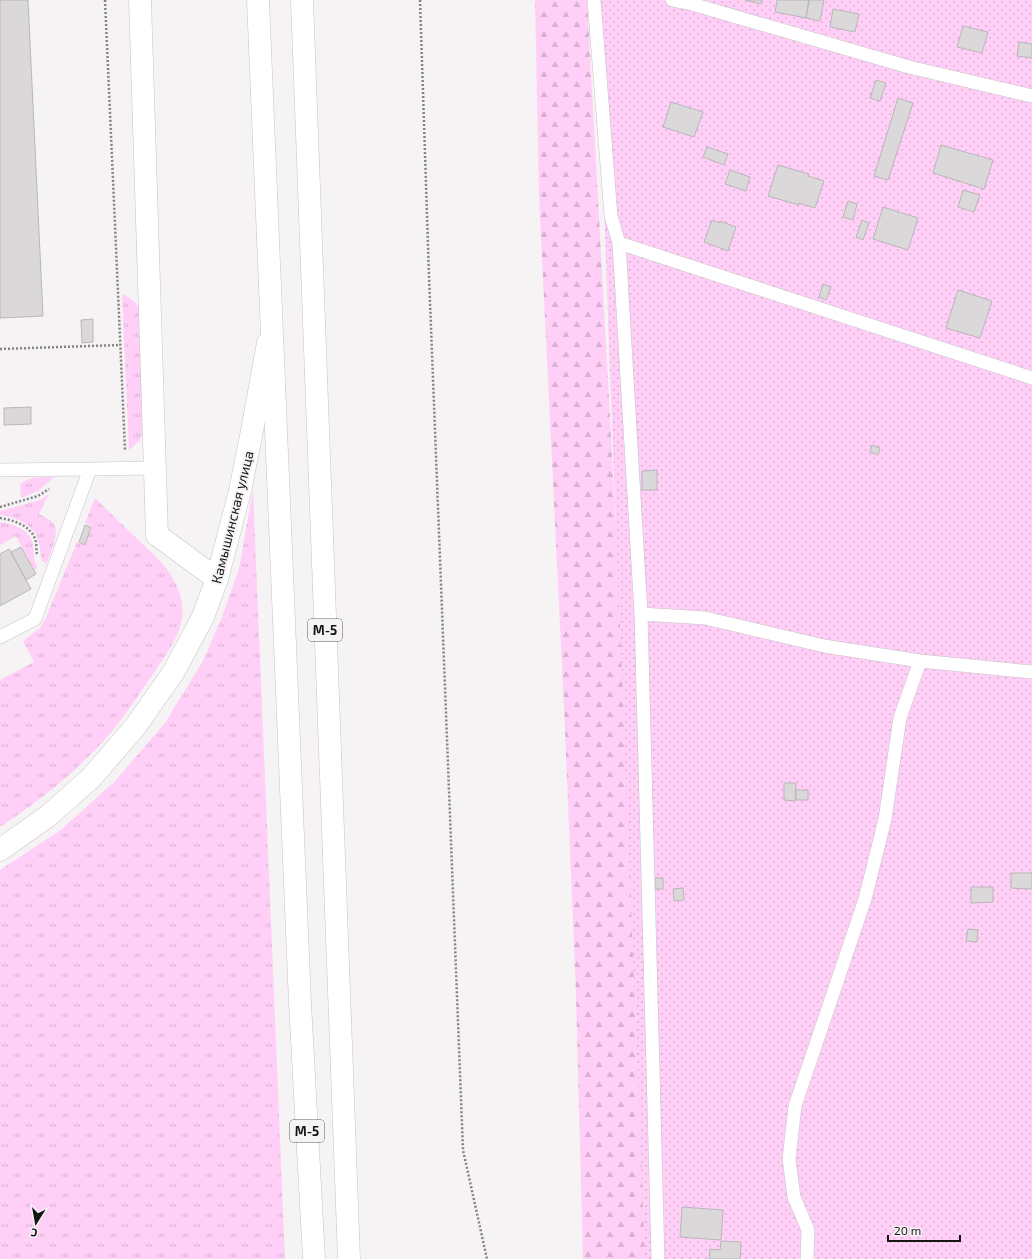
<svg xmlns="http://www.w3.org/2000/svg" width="1032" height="1259" viewBox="0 0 1032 1259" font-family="'Exo 2',sans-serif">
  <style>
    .grass { fill: url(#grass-tufts) }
    .forest { fill: url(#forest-firs) }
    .park { fill: url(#park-dots) }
    .building { fill: #dbd8da; stroke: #b8b6b8 }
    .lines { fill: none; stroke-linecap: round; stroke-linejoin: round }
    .lane-casing { stroke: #c6c3c5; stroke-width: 14 }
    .street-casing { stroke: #c6c3c5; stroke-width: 23 }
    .secondary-casing { stroke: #c6c3c5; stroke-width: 23 }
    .highway-casing { stroke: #c6c3c5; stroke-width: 23 }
    .path { stroke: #848283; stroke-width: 2.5; stroke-dasharray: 2 2; stroke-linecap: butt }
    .lane { stroke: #fff; stroke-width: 13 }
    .street { stroke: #fff; stroke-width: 22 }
    .secondary { stroke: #fff; stroke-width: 22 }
    .highway { stroke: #fff; stroke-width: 22 }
    .labels { text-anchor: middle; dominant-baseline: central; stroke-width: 4; stroke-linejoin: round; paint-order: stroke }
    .shield { fill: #f6f3f5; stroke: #595859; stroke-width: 1 }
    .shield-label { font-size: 13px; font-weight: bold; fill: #161516 }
    .street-label { font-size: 14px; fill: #161516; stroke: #f6f3f5 }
  </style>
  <defs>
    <pattern id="grass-tufts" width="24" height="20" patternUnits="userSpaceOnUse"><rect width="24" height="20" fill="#ffcff7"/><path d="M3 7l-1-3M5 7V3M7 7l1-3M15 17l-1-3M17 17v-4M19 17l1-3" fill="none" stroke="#dab1d3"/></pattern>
    <pattern id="forest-firs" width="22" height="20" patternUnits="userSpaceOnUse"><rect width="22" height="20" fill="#ffcff7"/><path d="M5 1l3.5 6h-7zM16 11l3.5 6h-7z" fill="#dab1d3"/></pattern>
    <pattern id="park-dots" width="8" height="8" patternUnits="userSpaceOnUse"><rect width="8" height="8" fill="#ffcff7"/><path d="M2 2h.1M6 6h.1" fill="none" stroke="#dab1d3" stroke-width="1.8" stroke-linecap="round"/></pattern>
  </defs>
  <rect width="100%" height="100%" fill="#f6f3f5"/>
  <!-- grass -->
  <path class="grass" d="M122 294C132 299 137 302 141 313L144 432 139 441 129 450Z
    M54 477 38 491 21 498 20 485C29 475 43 478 54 477Z
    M253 490 285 1259H0V870L62 829 115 781 165 723 203 661 222 617 239 569Z
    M49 494 39 514C44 517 50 519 53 523 61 531 50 553 47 563L42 561C40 555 41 549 39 543 35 524 17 518 0 515V511L40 500Z
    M95 498C108 511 121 523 134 536 154 555 178 574 182 603 186 630 167 653 153 674 135 700 118 727 96 749 68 778 34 805 0 827V680L34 662 23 641 40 628 46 617 77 542 85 545 92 526 85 523Z
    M0 522C13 524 30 529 33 544 34 553 33 559 37 567L35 571 16 536 0 545Z"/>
  <!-- forest -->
  <path class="forest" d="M535 0H587L628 744 649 1259H583L576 993 564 707 539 196Z"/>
  <!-- park -->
  <path class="park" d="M597 0H1032V1259H645L609 347Z"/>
  <!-- building -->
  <path class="building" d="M0 0H28L43 316 0 318Z
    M745 0H762L761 4Z
    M777 0H809L806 18 775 12Z
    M809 0H824L820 21 806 18Z
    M833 9 859 14 855 32 830 27Z
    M963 26 988 32 982 53 957 47Z
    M1019 42 1032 44V58L1017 56Z
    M876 80 886 83 880 101 870 98Z
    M898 98 913 103 888 180 874 176Z
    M671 102 703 112 694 137 663 127Z
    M941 145 993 160 984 189 933 173Z
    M707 147 728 154 724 165 703 157Z
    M778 165 809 174 808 176 824 181 815 208 799 203V205L768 196Z
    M730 170 750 177 746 191 725 184Z
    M963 190 980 195 974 212 958 207Z
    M848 201 857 204 853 220 843 217Z
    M883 207 918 218 908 250 873 239Z
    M712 220 720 223V221L736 227 728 251 704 242Z
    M862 220 869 223 863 240 856 237Z
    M823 284 831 287 826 300 819 297Z
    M958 290 992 301 980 338 946 328Z
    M93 319V342L82 343 81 320Z
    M31 407V424L4 425V408Z
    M872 445 880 448 878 455 870 452Z
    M657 470V490H642V471Z
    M85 525 91 527 85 545 79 542Z
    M21 547 36 574 26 580 11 552Z
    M9 549 31 589 0 606V554Z
    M784 783H796L795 801 784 800Z
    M796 790H808V800H796Z
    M1011 873H1032V889L1011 888Z
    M655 878H663V889H655Z
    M971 887H993V902L971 903Z
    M683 888 684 900 674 901 673 889Z
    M968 929 978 930 977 942 966 941Z
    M682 1207 723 1210 721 1240 680 1237Z
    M721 1241 741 1242 740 1259H709L710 1249 720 1250Z"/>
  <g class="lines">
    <defs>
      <path id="lane" d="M594 0 611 216 619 243 641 614 658 1259
        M672 0 692 4 909 67 1032 96
        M619 243 1032 378
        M90 469 155 468
        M0 470 90 469 35 619 0 637
        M641 614 705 618 824 646 920 661 1032 672
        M807 1259 808 1230 794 1197 789 1159 795 1106 865 899 885 819 900 718 920 661"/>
      <path id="street" d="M140 0 157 535 217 579"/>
      <path id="secondary" d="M0 850 48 816 91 778 135 727 173 673 203 617 217 579 240 491 251 436 268 343"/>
      <path id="highway" d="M258 0 300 1003 314 1259
        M302 0 349 1259"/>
    </defs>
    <!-- lane casing -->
    <use href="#lane" class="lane-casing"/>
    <!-- street casing -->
    <use href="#street" class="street-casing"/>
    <!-- secondary casing -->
    <use href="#secondary" class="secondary-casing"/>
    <!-- highway casing -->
    <use href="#highway" class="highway-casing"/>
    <!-- path -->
    <path class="path" d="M105 0 125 450
      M420 0 429 276 463 1150 487 1259
      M0 349 120 345
      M0 507 38 496 49 489
      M0 518C13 520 30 525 35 539 37 544 36 550 37 555"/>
    <!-- lane -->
    <use href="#lane" class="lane"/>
    <!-- street -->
    <use href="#street" class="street"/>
    <!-- secondary -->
    <use href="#secondary" class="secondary"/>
    <!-- highway -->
    <use href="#highway" class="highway"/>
  </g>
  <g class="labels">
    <!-- shield labels -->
    <g class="shield">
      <rect x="308" y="619" width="34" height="22" rx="3"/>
      <rect x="290" y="1120" width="34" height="22" rx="3"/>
    </g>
    <g class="shield-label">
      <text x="325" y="630">М-5</text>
      <text x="307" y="1131">М-5</text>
    </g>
    <!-- street labels -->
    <g class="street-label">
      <text transform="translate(232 517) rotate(-76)">Камышинская улица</text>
    </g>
  </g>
  <!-- north arrow -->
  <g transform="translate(36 1223) rotate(191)" stroke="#f6f3f5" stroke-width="3" paint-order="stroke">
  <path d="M0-3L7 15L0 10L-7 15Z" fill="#161516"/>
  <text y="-6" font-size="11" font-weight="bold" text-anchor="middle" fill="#161516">С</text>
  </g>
  <!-- scale -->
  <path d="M888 1235v6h72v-6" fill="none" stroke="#161516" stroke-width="2"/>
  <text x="894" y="1235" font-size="12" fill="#161516" stroke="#f6f3f5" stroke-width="3" paint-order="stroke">20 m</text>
</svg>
